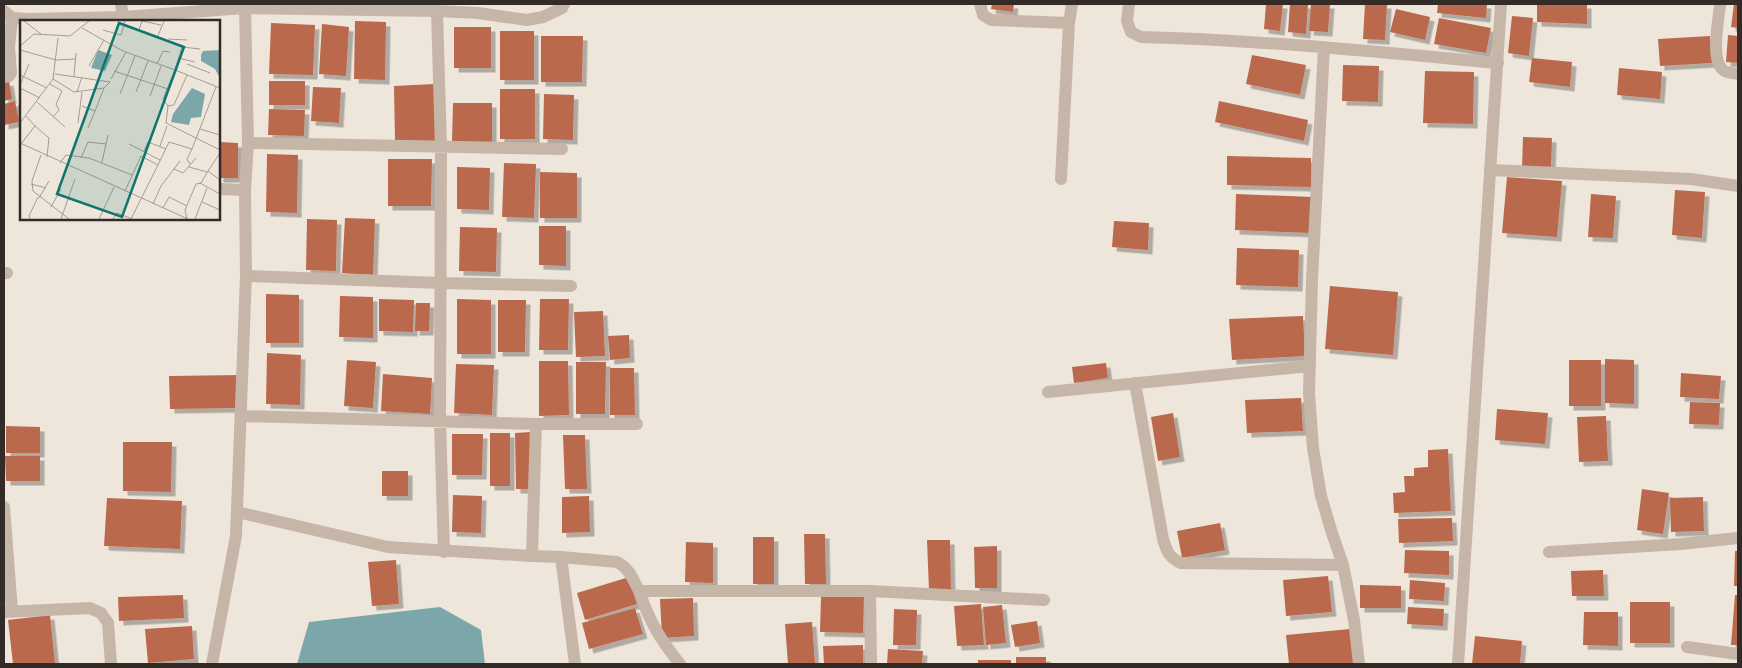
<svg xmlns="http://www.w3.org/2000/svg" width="1742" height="668" viewBox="0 0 1742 668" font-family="Inter,sans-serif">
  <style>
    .water { fill: #7ca7aa }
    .building { fill: #bb694d; filter: url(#shadow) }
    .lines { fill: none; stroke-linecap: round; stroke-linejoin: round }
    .minor { stroke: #c6b6a8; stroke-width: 12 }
    .tertiary { stroke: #c6b6a8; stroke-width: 12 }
    .inset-road { fill: none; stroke: #a49b93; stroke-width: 1 }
    .view { fill: #0f766e; fill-opacity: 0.15; stroke: #0f766e; stroke-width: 2.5 }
    .inset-edge { fill: none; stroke: #332b27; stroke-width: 2.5 }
  </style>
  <defs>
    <filter id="shadow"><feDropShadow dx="4.5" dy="4.5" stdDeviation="0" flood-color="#0004"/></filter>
  </defs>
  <rect width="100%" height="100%" fill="#efe6db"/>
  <!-- water -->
  <path class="water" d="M440 607 481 630 485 664H297L309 622Z"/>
  <!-- building -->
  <path class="building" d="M992 4H1014L1013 12 991 9Z
    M1266 4H1283L1280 31 1264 29Z
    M1290 4H1308L1306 34 1288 32Z
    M1311 4H1330L1328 32 1309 31Z
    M1365 4H1387L1385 40 1363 39Z
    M1438 4H1487L1486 18 1437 13Z
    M1537 4H1587V24L1537 22Z
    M1734 4H1738V28L1731 27Z
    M1396 9 1430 17 1425 40 1390 32Z
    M1512 16 1533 18 1529 56 1508 53Z
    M1439 18 1491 28 1486 53 1434 44Z
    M355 21 386 22 385 80 354 79Z
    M271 23 315 25 313 75 269 74Z
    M322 24 349 27 346 76 319 74Z
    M454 27H491V68H454Z
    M500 31H534V80H500Z
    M1728 35 1738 36V63L1726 62Z
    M541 36H583L582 82H541Z
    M1710 36 1712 63 1660 66 1658 39Z
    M1252 55 1306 65 1300 95 1246 84Z
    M1532 58 1572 62 1570 87 1529 82Z
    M1343 65 1379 66 1378 102 1342 101Z
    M1619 68 1662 72 1660 99 1617 95Z
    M1425 71 1474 72 1473 124 1423 123Z
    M9 81 12 99 4 101V82Z
    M269 81H305V105H269Z
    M434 84 435 141 395 142 394 86Z
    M313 87 341 88 339 123 311 121Z
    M500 89H535V139H500Z
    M544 94 574 95 573 140 543 139Z
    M15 101 19 122 4 125V104Z
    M1219 101 1308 120 1304 141 1215 122Z
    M453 103H492V143L452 142Z
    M269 109 305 110 304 136 268 135Z
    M1523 137 1552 138 1551 169 1522 168Z
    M219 142 238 143V178H219Z
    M267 154 298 155 297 213 266 212Z
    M1227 156 1311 158V187L1227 185Z
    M388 159H432L431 206H388Z
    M504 163 536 164 534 218 502 217Z
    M457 167 490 168 489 210 457 209Z
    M540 172 577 173V218H540Z
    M1507 177 1562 181 1557 237 1502 233Z
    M1675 190 1705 192 1702 238 1672 235Z
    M1236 194 1313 197 1312 233 1235 230Z
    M1591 194 1616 196 1613 238 1588 237Z
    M345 218 375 219 373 275 342 273Z
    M307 219 337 220 336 271 306 270Z
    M1114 221 1149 223 1148 250 1112 247Z
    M539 226H566V266L539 265Z
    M460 227 497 228 496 272 459 271Z
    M1237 248 1299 250 1298 287 1236 285Z
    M1330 286 1398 292 1393 355 1325 349Z
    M266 294 299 295V343H266Z
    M340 296 373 297V338L339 337Z
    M379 299 414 300 413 332 379 331Z
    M457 299 491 300V354H457Z
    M540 299H569L568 350H539Z
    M498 300H526L525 352H498Z
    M416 303H430L429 331H415Z
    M603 311 605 356 576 357 574 312Z
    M1303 316 1305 356 1232 360 1229 319Z
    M629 335 630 358 610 360 608 336Z
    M267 353 301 355 300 405 266 404Z
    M1605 359 1634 360V404L1605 403Z
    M347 360 376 362 373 408 344 406Z
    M1569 360H1601V406H1569Z
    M539 361H568L569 415 539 416Z
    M576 362H606L605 414H576Z
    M1106 363 1108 378 1074 383 1072 367Z
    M456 364 494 365 492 415 454 413Z
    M610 368H634L635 415H610Z
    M1681 373 1721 376 1719 399 1680 397Z
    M383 374 432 378 430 414 381 411Z
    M239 375V408L170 409 169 376Z
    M1301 398 1303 431 1247 433 1245 400Z
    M1690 402 1720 403 1719 425 1689 424Z
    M1497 409 1548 413 1545 444 1495 440Z
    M1173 413 1180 457 1158 461 1151 417Z
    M1606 416 1608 461 1579 462 1577 417Z
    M6 426 40 427V453H6Z
    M531 432 532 489H516L515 433Z
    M490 433H510V486H490Z
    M452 434H483L482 475H452Z
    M563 435H585L587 489H565Z
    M123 442H172L171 492 123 491Z
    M1448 449 1451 511 1394 513 1393 493 1405 492 1404 476H1414V468L1428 467V450Z
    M5 456H40V481H6Z
    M382 471H408V496H382Z
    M1642 489 1669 493 1663 534 1637 530Z
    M453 495 482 496 481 533 452 532Z
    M589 496 590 532 562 533V497Z
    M1703 497 1704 531 1671 532 1670 498Z
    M107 498 182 501 180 549 104 546Z
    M1452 518 1453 541 1399 543 1398 519Z
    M1220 523 1225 550 1182 558 1177 531Z
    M804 534H825L826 584H805Z
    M753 537H774V584H753Z
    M927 540H950L951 590 929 591Z
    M686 542 713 543V583L685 582Z
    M997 546V588H975L974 547Z
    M1405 550 1449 551V575L1404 573Z
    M1735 551H1738V586H1734Z
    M396 560 399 604 372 606 368 562Z
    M1603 570 1604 596H1572L1571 571Z
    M1328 576 1332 612 1286 616 1283 580Z
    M629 577 637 604 585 620 577 593Z
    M1410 580 1445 583 1444 601 1409 599Z
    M1360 585 1401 586V608H1360Z
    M183 595 184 618 119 621 118 597Z
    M1735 595H1738V645H1731Z
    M821 596H864L863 633 820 632Z
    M693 598 694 636 662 638 660 599Z
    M1630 602H1670V643H1630Z
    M981 604 984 645 957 646 954 606Z
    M1002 605 1006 643 986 645 983 607Z
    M1408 607 1444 609 1443 626 1407 624Z
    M635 608 643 634 589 649 582 623Z
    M894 609 917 610 916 645H893Z
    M1584 612H1618V646L1583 645Z
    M50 615 55 664H13L8 620Z
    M1037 621 1040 643 1015 647 1011 625Z
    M812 622 815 664H788L785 624Z
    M192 626 194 659 148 663 145 629Z
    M1350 629 1354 664H1289L1286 635Z
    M1475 636 1522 641 1520 664H1472Z
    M863 645V664H824L823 646Z
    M888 649 923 651 922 664H887Z
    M1016 657H1046V664H1016Z
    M978 660H1011V664H978Z"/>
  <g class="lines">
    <!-- minor -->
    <path class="minor" d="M121 4 123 17
      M980 4 983 15 991 20 1069 23
      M1129 4 1127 21 1131 32 1141 37C1260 40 1379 52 1498 63
      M1720 4C1719 19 1710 59 1723 70 1727 73 1733 73 1738 74
      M4 11 12 18 29 19 123 17 245 8
      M437 11 441 148 440 421 444 552
      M1324 47 1312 280 1309 393 1313 448 1321 496 1332 533 1343 565 1354 620 1359 664
      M4 77 9 76 11 73 9 47 12 18
      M248 143 562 149
      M1490 170 1691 179 1738 186
      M1061 179 1069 23 1072 4
      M219 189 245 190
      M4 273H7
      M246 276 441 283 571 286
      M1135 383 1163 539C1167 551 1168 557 1181 563L1343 565
      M1048 392 1310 366
      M241 416 536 424H637
      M536 424 532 556 561 557
      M4 507 12 611
      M237 512 388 547 532 556
      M1549 552 1681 544 1738 538
      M639 591C650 622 659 638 680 664
      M870 591 1044 600
      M4 612 90 608 101 613 108 623 111 664
      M1687 647 1738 654
      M575 664 561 557 617 562C629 568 633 579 639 591H870L871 664"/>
    <!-- tertiary -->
    <path class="tertiary" d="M212 664 236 536 246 276 245 190 248 143 245 8 437 11 478 13 527 20 543 17 562 8 564 4
      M1458 664 1501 4"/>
  </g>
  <!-- overview -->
  <g transform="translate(20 20)">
    <rect width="200" height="200" fill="#efe6db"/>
    <path d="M78 30 92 35 85 51 71 48ZM200 30V58L195 49 181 41V35L183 31ZM172 68 185 74 181 97 171 98 169 105 151 102 153 94Z" fill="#7ca7aa"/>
    <path class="inset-road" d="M4 1 21 14M122 1 141 5M104 6 119 10 122 1M62 8 103 31 155 50 143 79 148 86 146 103 200 130M83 10 101 15 105 1M137 18 144 1M148 19 167 20M0 26 14 14 50 16 69 1M180 29 162 27 155 50 200 68M0 30 36 40 56 39M158 38 175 42M137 44 143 31 150 32M167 44 190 53M69 46 84 20M94 51 148 69M35 54 90 62 84 68 75 91 62 86M0 55 27 68M54 56 56 33M33 59 54 72 84 68M91 59 106 32M30 64 42 71 36 84 39 90 33 97M0 65 9 44M0 68 20 78M57 72 62 57M116 72 128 41M100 74 115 36M130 76 141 46M17 82 45 107M148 86 154 85 167 55M0 103 33 59 38 18M58 103 62 72M15 106 29 118 27 137M68 108 75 91M180 109 200 115M0 123 168 199M1 124 15 106 6 96M109 124 140 140M140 126 147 106M124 131 128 122 146 129M200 133 188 151 200 160M21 135 12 161 13 171 49 199M61 138 68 122 86 124M82 142 88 115M40 143 46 135 69 138 112 155M170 144 167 139 172 129M169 147 187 152M154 149 163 153 176 138M180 163 200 174M11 164 26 168M105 171 121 136 138 145 149 122 172 129 196 67M19 178 29 161M182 182 200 190M133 184 141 166 160 141M31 187 41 169M143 188 149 177 167 186M10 199 9 196 18 177M41 199 55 159M79 199 94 167M93 199 97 193 112 199M111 199 138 145M167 199 165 190 176 164 181 163 188 151M175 199 187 168"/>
    <path class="view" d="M99 3 164 27 102 197 37 174Z"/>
    <rect width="200" height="200" class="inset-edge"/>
  </g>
  <!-- border -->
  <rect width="1742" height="668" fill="none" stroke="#332b27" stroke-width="10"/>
</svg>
